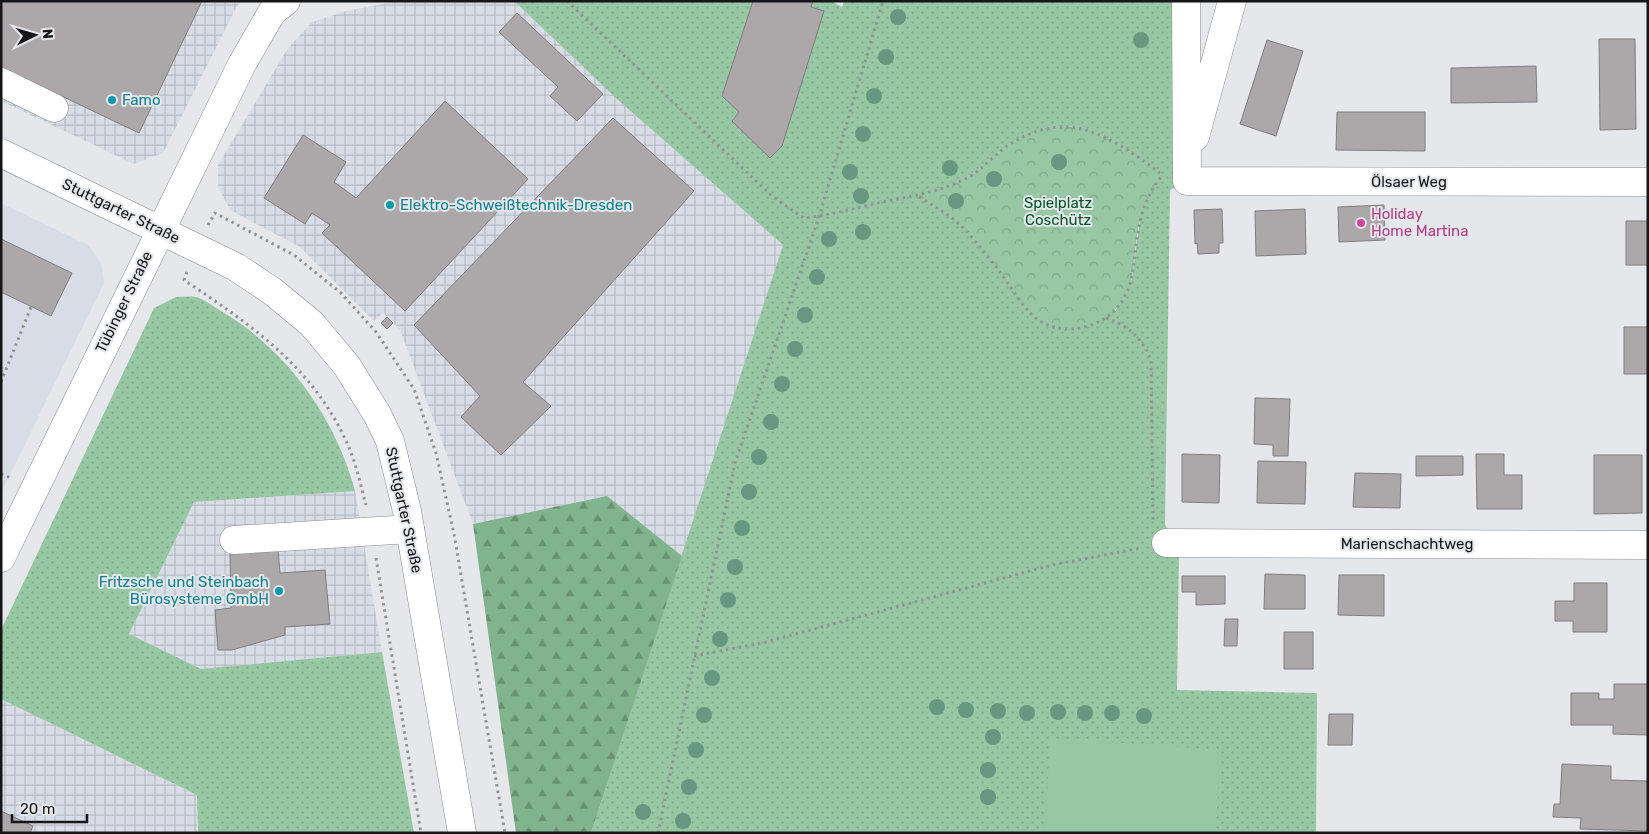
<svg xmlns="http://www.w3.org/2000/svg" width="1649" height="834" viewBox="0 0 1649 834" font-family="Rubik,sans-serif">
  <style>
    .built { fill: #d7dce6 }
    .industrial { fill: url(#industrial-grid) }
    .grass { fill: url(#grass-dots); fill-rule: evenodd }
    .forest { fill: url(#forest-firs) }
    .park { fill: url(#park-crowns) }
    .pitch { fill: #97c7a3 }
    .building { fill: #aca8aa; stroke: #817d7f }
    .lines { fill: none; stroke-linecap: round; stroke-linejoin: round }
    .minor-casing { stroke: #898b8e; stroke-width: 29 }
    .major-casing { stroke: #898b8e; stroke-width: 29 }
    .path { stroke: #929397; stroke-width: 3; stroke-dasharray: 2.5 4; stroke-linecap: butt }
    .minor { stroke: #fff; stroke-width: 28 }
    .major { stroke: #fff; stroke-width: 28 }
    .tree { fill: #679780 }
    .culture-dot { fill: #0f9aa8; stroke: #e5e7eb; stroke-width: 2 }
    .hotel-dot { fill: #d1479c; stroke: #e5e7eb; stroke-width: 2 }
    .labels { text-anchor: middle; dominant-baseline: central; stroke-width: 4; stroke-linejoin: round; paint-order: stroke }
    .culture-label { font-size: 15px; fill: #0d838f; stroke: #e5e7eb; text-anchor: start }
    .street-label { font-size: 15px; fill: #161618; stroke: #e5e7eb }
    .park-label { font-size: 15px; fill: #005628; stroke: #e5e7eb }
    .hotel-label { font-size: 15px; fill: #b23c85; stroke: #e5e7eb; text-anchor: start }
  </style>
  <defs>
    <pattern id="industrial-grid" width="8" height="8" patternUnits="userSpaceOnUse" patternTransform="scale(1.25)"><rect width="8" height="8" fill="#d7dce6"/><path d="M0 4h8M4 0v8" fill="none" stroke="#b8bcc5"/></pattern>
    <pattern id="grass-dots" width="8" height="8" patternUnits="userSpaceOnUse" patternTransform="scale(1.25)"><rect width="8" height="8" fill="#97c7a3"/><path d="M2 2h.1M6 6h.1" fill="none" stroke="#81aa8c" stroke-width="1.8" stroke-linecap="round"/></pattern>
    <pattern id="forest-firs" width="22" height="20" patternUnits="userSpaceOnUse" patternTransform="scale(1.25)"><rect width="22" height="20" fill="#81b38d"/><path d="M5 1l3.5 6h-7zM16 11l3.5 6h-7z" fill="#699172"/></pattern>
    <pattern id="park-crowns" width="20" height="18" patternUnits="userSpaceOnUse" patternTransform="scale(1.25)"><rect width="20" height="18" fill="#97c7a3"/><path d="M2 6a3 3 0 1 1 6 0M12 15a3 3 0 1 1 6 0" fill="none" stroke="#81aa8c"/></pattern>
  </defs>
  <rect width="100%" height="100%" fill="#e5e7eb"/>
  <!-- built -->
  <path class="built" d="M1 203 88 245 101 263 104 283 1 493Z"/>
  <!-- industrial -->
  <path class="industrial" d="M1 1H241L236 8 163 153 134 164 1 101Z
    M398 1H514L617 99 783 245 682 556 607 496 473 524 400 330 383 313 374 321 300 247 230 210 218 187V165L288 48 312 22 346 11Z
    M355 491 382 652 201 669 129 634 194 502Z
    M1 699 197 795V833H1Z"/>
  <!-- grass -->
  <path class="grass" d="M514 1H831L842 7 844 1H1186L1187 181 1170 190 1165 524 1179 554 1177 690 1317 693 1316 833H591L783 245 617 99ZM1050 126 1082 127 1113 141 1162 175 1148 194 1141 213 1132 278 1126 295 1115 311 1039 320C1011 290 981 237 949 214 939 207 929 202 919 197L969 176 1016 140Z
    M176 297C182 297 189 296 195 297 203 298 214 307 221 311 286 349 336 418 355 491L194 502 129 634 201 669 382 652 414 833H198L197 795 1 699V630L154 308Z"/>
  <!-- forest -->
  <path class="forest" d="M607 496 682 556 591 833H516L473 524Z"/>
  <!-- park -->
  <path class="park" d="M1050 126 1082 127 1113 141 1163 175C1142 202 1139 219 1135 252 1133 267 1133 283 1125 296 1116 312 1104 321 1087 326 1071 331 1054 330 1040 321 1023 310 1011 286 999 270 990 258 980 246 970 235 954 218 938 208 918 196L969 176 1016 140Z"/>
  <!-- pitch -->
  <path class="pitch" d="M1051 738 1221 750 1215 833H1044Z"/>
  <!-- building -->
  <path class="building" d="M1 1H202L139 133 1 67Z
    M753 1H813L811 7 824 11 782 146 770 158 732 121 739 112 722 96Z
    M517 13 603 94 577 121 550 96 558 87 499 32Z
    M1599 39H1635L1636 129 1600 130Z
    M1267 40 1303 51 1276 136 1240 124Z
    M1536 66 1537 102 1451 103V68Z
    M445 101 528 179 405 311 322 233 330 225 312 213 305 224 264 198 303 135 346 162 334 182 356 198Z
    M1337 112H1425V151L1336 150Z
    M613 118 694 191 523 382 551 406 501 455 461 417 480 396 414 325Z
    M1384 205 1385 240 1339 242 1338 207Z
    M1222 209 1223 243H1219V253L1198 254 1197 243 1195 244 1194 210Z
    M1305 209 1306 254 1256 256 1255 211Z
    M1626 221H1648V265H1626Z
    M1 239 72 273 51 316 1 292Z
    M387 317 393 323 387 329 381 323Z
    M1624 327H1648V374H1624Z
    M1255 398 1290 399 1288 456H1273V445L1254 444Z
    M1182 454 1220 455 1219 503 1182 502Z
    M1476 454H1504V475H1522V509H1477Z
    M1594 455H1642V513L1594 514Z
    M1416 456H1463V475L1416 476Z
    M1258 461 1306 462 1305 504 1257 503Z
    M1355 473 1401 474 1400 508 1353 507Z
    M278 549 280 573 325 570 330 624 285 627V635L232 650H218L215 610 231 608 230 552Z
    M1265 574 1305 575V609H1264Z
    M1339 575H1384V616L1338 615Z
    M1182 576H1225V604L1196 605V592H1182Z
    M1574 583H1607V632H1573V621H1555V601H1574Z
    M1225 619H1238L1237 646H1224Z
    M1284 632H1313V669H1284Z
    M1614 684H1648V735L1613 734V725H1571V693H1599V699H1614Z
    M1329 714H1353L1352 745H1328Z
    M1562 764 1611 766V780L1648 781V831L1580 829 1581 818 1553 817 1554 804H1560Z
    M1 811 33 826 30 833H1Z"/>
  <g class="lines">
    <defs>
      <path id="minor" d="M1186 1 1187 181 1648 182
        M1 82 54 108
        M1195 137 1232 1
        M234 540 410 529
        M1166 543 1648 545
        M1 558 242 64 272 12 286 1"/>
      <path id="major" d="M1 153 236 267 272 291 312 324 347 366 377 414 390 441 407 511 462 833"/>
    </defs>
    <!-- minor casing -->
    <use href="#minor" class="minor-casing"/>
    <!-- major casing -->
    <use href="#major" class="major-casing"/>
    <!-- path -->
    <path class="path" d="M567 1 773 197 804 218C831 215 856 208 882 202 912 196 941 192 969 177 986 167 999 149 1017 140 1073 109 1114 139 1160 173
      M919 197C938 208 955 218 970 235 980 247 990 259 999 271 1010 285 1025 312 1040 321 1055 330 1071 331 1088 326 1105 321 1117 311 1125 296 1132 283 1133 269 1135 255 1138 226 1142 201 1161 177
      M208 225 215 213 294 255 341 293 376 332 414 389 436 453 454 534 505 833
      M187 272 184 280C253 326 317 370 350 450 357 467 361 487 366 505
      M1106 318C1129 326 1142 338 1151 360L1153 522
      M1 382 31 307
      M1 474 11 478
      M376 558 421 833
      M694 656 762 643 1052 565 1141 548
      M658 833 735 463 819 217 883 1"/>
    <!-- minor -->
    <use href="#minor" class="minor"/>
    <!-- major -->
    <use href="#major" class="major"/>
  </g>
  <!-- trees -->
  <g class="tree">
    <circle cx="898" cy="17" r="8"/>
    <circle cx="1141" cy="40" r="8"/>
    <circle cx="886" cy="57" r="8"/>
    <circle cx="874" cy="96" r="8"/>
    <circle cx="863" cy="134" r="8"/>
    <circle cx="1059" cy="162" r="8"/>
    <circle cx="950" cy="168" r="8"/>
    <circle cx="850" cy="172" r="8"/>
    <circle cx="994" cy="179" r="8"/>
    <circle cx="861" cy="196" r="8"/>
    <circle cx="956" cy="201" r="8"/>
    <circle cx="863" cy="232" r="8"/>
    <circle cx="829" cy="239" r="8"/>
    <circle cx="817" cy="277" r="8"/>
    <circle cx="805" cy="315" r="8"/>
    <circle cx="795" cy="349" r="8"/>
    <circle cx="782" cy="384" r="8"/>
    <circle cx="771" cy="422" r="8"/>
    <circle cx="759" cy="457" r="8"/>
    <circle cx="749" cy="492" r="8"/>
    <circle cx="742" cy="528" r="8"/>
    <circle cx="735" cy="567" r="8"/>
    <circle cx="728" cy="600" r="8"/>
    <circle cx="720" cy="639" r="8"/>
    <circle cx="712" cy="678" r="8"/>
    <circle cx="937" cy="707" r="8"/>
    <circle cx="966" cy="710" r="8"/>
    <circle cx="998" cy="711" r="8"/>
    <circle cx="1058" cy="712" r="8"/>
    <circle cx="1027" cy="713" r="8"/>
    <circle cx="1085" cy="713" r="8"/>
    <circle cx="1112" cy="713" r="8"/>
    <circle cx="704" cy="715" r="8"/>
    <circle cx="1144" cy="716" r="8"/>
    <circle cx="993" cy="737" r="8"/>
    <circle cx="696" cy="750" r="8"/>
    <circle cx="988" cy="770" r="8"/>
    <circle cx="689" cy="787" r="8"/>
    <circle cx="988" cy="797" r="8"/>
    <circle cx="643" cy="812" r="8"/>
    <circle cx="683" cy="821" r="8"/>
  </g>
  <!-- markers -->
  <g class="culture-dot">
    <circle cx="112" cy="100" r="5"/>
    <circle cx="390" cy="205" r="5"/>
    <circle cx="279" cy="591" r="5"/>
  </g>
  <circle class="hotel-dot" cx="1361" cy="223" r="5"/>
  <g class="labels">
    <!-- culture labels -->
    <g class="culture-label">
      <text x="122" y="100">Famo</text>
      <text x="400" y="205">Elektro-Schweißtechnik-Dresden</text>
      <text x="269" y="582" text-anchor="end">Fritzsche und Steinbach<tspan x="269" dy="17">Bürosysteme GmbH</tspan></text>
    </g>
    <!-- street labels -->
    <g class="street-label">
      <text x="1409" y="182">Ölsaer Weg</text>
      <text transform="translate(121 211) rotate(26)">Stuttgarter Straße</text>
      <text transform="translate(124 302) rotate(-64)">Tübinger Straße</text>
      <text transform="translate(404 510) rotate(78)">Stuttgarter Straße</text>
      <text x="1407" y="544">Marienschachtweg</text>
    </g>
    <!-- park labels -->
    <g class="park-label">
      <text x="1058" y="203">Spielplatz<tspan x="1058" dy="17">Coschütz</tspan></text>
    </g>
    <!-- hotel labels -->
    <g class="hotel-label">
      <text x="1371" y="214">Holiday<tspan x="1371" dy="17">Home Martina</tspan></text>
    </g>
  </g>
  <!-- border -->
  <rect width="1649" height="834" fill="none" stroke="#161618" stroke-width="5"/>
  <!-- north arrow -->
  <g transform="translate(35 35) rotate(85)" stroke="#e5e7eb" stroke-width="4" paint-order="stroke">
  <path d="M0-4L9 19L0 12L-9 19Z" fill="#161618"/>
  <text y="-8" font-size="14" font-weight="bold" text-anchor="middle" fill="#161618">N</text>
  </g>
  <!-- scale -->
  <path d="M12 814v8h75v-8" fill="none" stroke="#161618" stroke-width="2.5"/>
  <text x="20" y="814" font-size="15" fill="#161618" stroke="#e5e7eb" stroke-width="4" paint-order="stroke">20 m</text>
</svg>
